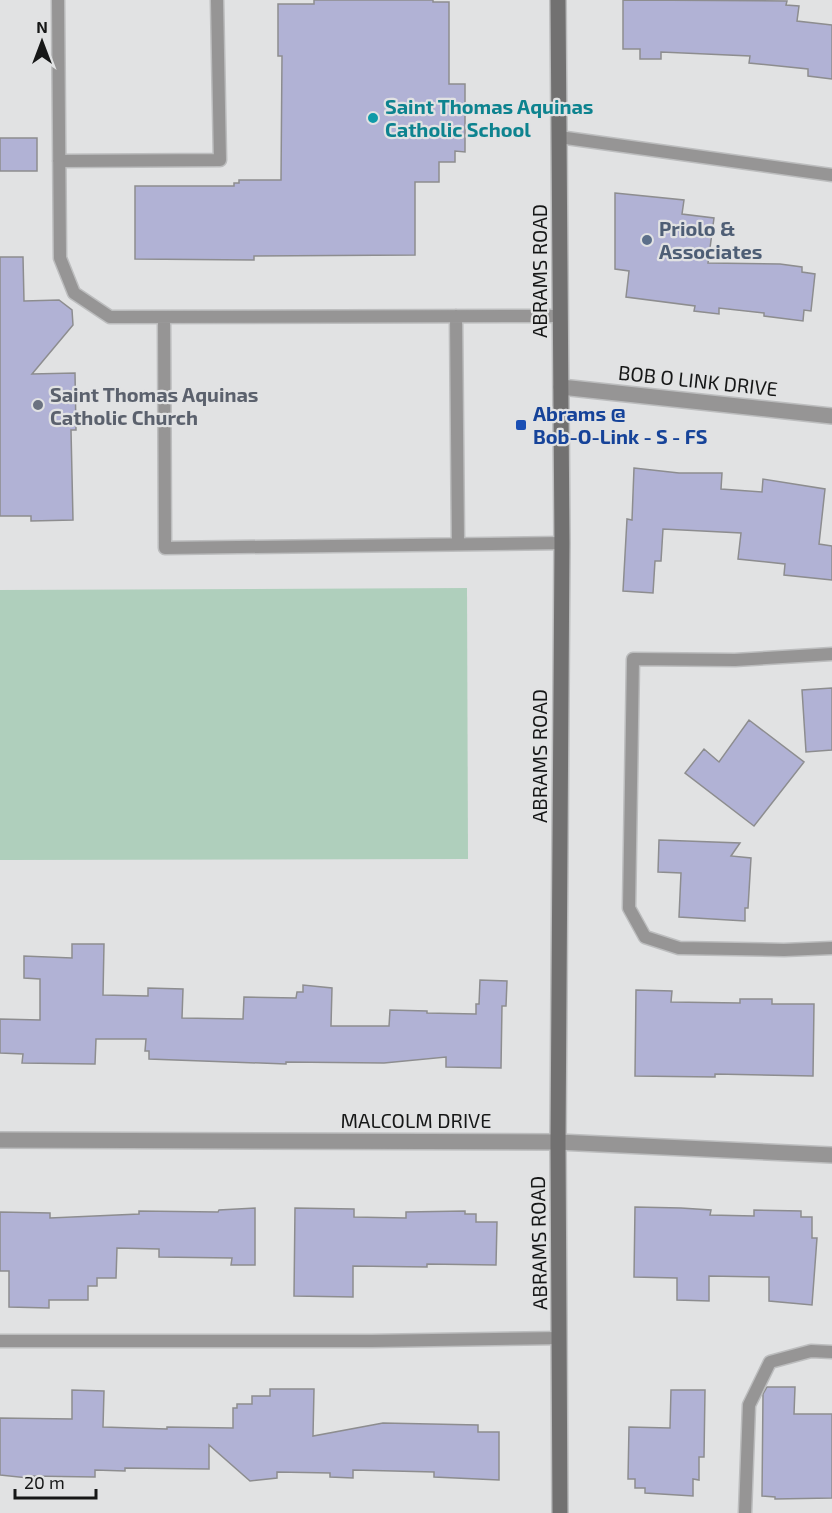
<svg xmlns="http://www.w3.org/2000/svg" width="832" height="1513" viewBox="0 0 832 1513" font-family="'Exo 2',sans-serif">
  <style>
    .green { fill: #afcfbc }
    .building { fill: #b1b2d5; stroke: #8d8d8f; stroke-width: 1.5 }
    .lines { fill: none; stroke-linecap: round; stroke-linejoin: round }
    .lane-casing { stroke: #bcbdbe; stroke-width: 15 }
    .street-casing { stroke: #bcbdbe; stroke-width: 18 }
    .secondary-casing { stroke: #bcbdbe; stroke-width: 18 }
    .lane { stroke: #969595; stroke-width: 12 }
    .street { stroke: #969595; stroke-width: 15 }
    .secondary { stroke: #727171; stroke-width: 15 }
    .culture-dot { fill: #0f9aa8; stroke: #e1e2e3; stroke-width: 2 }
    .service-dot { fill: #5c6f8a; stroke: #e1e2e3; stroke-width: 2 }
    .worship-dot { fill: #6b7280; stroke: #e1e2e3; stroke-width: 2 }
    .transit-dot { fill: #1a4fb4; stroke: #e1e2e3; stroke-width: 2 }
    .labels { text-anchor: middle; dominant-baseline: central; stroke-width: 4.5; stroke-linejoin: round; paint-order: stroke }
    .culture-label { font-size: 20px; font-weight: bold; fill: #0d838f; stroke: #e1e2e3; text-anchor: start }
    .service-label { font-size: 20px; font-weight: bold; fill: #4e5e75; stroke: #e1e2e3; text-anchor: start }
    .street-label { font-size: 20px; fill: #161717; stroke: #e1e2e3 }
    .worship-label { font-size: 20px; font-weight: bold; fill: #5b616d; stroke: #e1e2e3; text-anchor: start }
    .transit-label { font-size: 20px; font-weight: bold; fill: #164399; stroke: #e1e2e3; text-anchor: start }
  </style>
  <rect width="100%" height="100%" fill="#e1e2e3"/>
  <!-- green -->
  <path class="green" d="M467 588 468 859 0 860V590Z"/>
  <!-- building -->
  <path class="building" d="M314 0H433V2H449V84H465V152L455 151V162H439V182H415V255L254 256V260L135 259V186H234V183H239V180H281L282 56H278V4H314Z
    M623 0 787 1 786 5 799 6 797 21 832 25V79L808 76V69L749 63 750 56 661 52V59H640V49H623Z
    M0 138H37V171H0Z
    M615 193 684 200 682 214 714 218 708 263 780 264 802 267V272L815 274 811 311 804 310 803 321 764 316V313L719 308V314L694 311 695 306 626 297 629 271 615 269Z
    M0 257H23L24 301 59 300 72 310 73 325 32 374 75 373 76 430H71L73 520 31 521V516H0Z
    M634 468 679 473H722L721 489 762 492 763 479 825 489 819 544 832 546V580L784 575 785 564 738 559 741 533 663 529 661 561H655L653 593 623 591 627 519 632 520Z
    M832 688V750L806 752 802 690Z
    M749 720 804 762 754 826 685 773 704 749 719 762Z
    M659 840 740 843 731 856 751 858 748 908H745V921L679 917 681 873 658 872Z
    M72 944H104L103 995 148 996V988L183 989 182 1018 243 1019 244 997 296 998 297 992H303V985L332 988 331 1026H389L390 1010 427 1011V1013L476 1014V1004H479L480 980 507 981 506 1006H502L501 1068 446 1067V1057L384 1063 286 1062V1064L149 1059V1051H145L146 1039H96L95 1064 22 1063 23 1054 0 1053V1019L40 1020V979L24 978V956L72 958Z
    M636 990 672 991 671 1002 740 1003V999H772V1004H814L813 1076 715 1074V1077L635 1076Z
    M635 1207 681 1208 711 1210 710 1215 754 1216V1210L801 1211V1217H812V1238H817L812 1305 769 1301V1277L709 1276V1301L677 1300V1278L634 1277Z
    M255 1208V1265H231L232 1258 159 1257V1249L117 1248 116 1278H97V1286H88V1300H49V1308L9 1307V1271H0V1212L50 1213V1218L139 1214V1211L218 1212 219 1210Z
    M295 1208 354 1209V1217L406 1218V1212L465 1211V1214H476V1222H497L496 1265 427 1264V1267L353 1266V1297L294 1296Z
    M767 1387H795L794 1414H832V1498L775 1499V1497L762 1496 763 1394Z
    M270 1389H314L313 1436 383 1423 478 1425V1432H499V1480L434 1477V1472L353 1470V1478L330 1477V1473L277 1472V1478L250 1481 209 1445V1469L125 1468V1471L95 1470V1477L28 1476V1478L0 1475V1418L72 1419V1390L104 1391 103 1427 167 1429V1427L233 1428V1408H237V1404H252V1396H270Z
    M671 1390H705L704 1457H699V1480L693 1479V1496L645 1493V1488H635V1479H628L629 1427 670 1428Z"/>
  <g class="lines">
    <defs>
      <path id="lane" d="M58 0 60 258 74 293 110 317 560 316
        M559 137 832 175
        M59 161 220 160 217 0
        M456 316 458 544
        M164 318 165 548 562 543
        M832 654 735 660 633 659 629 908 645 937 679 948 784 950 832 948
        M0 1341H372L560 1338
        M745 1513 749 1405 770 1362 811 1351 832 1352"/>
      <path id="street" d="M561 387 832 416
        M0 1140 558 1142 832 1155"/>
      <path id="secondary" d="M558 0 562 543 558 1142 560 1513"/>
    </defs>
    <!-- lane casing -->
    <use href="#lane" class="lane-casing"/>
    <!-- street casing -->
    <use href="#street" class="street-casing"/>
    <!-- secondary casing -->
    <use href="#secondary" class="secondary-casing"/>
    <!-- lane -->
    <use href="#lane" class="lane"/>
    <!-- street -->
    <use href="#street" class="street"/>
    <!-- secondary -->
    <use href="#secondary" class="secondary"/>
  </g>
  <!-- markers -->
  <circle class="culture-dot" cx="373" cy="118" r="6"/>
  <circle class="service-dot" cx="647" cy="240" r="6"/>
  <circle class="worship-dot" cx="38" cy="405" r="6"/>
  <rect class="transit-dot" x="515" y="419" width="12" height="12" rx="3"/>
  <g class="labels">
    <!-- culture labels -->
    <g class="culture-label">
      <text x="385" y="106">Saint Thomas Aquinas<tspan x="385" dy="23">Catholic School</tspan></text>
    </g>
    <!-- service labels -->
    <g class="service-label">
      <text x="659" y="228">Priolo &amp;<tspan x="659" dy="23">Associates</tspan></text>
    </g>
    <!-- street labels -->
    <g class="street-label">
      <text transform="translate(539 271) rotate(-90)">ABRAMS ROAD</text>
      <text transform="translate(698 380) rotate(6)">BOB O LINK DRIVE</text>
      <text transform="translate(539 756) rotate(-90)">ABRAMS ROAD</text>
      <text x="416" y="1120">MALCOLM DRIVE</text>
      <text transform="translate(538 1243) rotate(-91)">ABRAMS ROAD</text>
    </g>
    <!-- worship labels -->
    <g class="worship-label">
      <text x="50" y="394">Saint Thomas Aquinas<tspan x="50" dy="23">Catholic Church</tspan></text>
    </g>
    <!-- transit labels -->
    <g class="transit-label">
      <text x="533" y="413">Abrams @<tspan x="533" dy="23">Bob-O-Link - S - FS</tspan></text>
    </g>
  </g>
  <!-- north arrow -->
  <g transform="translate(42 42)" stroke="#e1e2e3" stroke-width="4.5" paint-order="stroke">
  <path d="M0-4.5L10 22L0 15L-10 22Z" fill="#161717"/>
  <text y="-9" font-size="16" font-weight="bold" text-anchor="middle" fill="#161717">N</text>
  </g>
  <!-- scale -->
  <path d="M15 1489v9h81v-9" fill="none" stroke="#161717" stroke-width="3"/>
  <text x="24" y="1489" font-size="18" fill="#161717" stroke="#e1e2e3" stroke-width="4.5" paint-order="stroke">20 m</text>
</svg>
